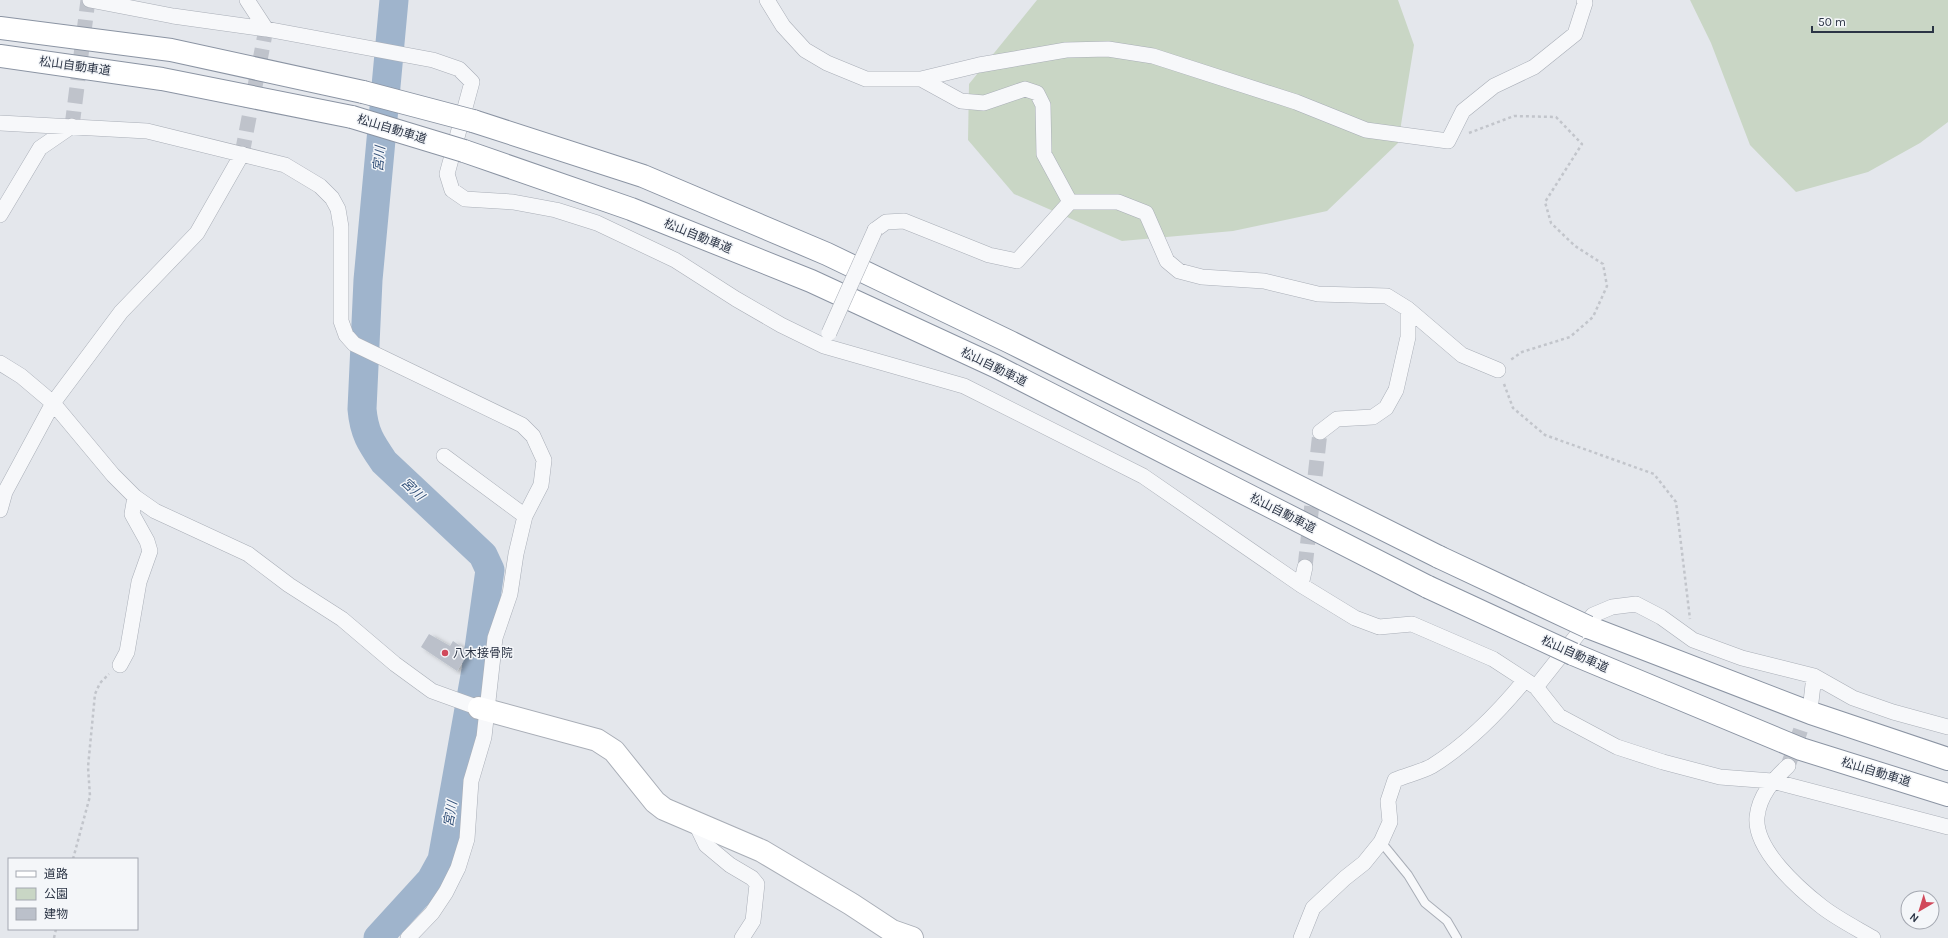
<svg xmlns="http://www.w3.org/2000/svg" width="1948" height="938" viewBox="0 0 1948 938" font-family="Karla,'Noto Sans JP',sans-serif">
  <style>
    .green { fill: #c9d6c5 }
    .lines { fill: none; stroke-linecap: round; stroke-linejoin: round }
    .river { stroke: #9fb4cc; stroke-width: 29 }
    .building { fill: #bbc0ca; filter: url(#shadow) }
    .street-tunnel { stroke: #bfc3cb; stroke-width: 15; stroke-dasharray: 15 8; stroke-linecap: butt }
    .lane-casing { stroke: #a9aeb7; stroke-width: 10 }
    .street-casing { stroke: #a9aeb7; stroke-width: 16 }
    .secondary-casing { stroke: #a9aeb7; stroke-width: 24 }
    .highway-casing { stroke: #8b94a3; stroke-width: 24 }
    .path { stroke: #c2c5cb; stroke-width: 2.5; stroke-dasharray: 3 3; stroke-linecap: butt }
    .lane { stroke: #f7f8fa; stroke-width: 8 }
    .street { stroke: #f7f8fa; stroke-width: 15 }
    .secondary { stroke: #fff; stroke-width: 22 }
    .highway { stroke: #fff; stroke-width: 22 }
    .street-bridge-casing { stroke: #a9aeb7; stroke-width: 16; stroke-linecap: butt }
    .highway-bridge-casing { stroke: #8b94a3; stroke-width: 24; stroke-linecap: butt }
    .street-bridge { stroke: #f7f8fa; stroke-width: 15 }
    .highway-bridge { stroke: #fff; stroke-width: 22 }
    .poi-dot { fill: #d1495b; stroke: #f4f6f9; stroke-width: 1.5 }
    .labels { text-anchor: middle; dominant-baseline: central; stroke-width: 3; stroke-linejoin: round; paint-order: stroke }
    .street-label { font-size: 12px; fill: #2b3445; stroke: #f4f6f9 }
    .poi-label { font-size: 12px; fill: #2b3445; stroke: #f4f6f9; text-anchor: start }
    .water-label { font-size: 13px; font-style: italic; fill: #34527a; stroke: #f4f6f9 }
  </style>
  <defs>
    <filter id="shadow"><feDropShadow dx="4.5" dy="2.5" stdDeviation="2" flood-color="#0004"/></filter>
  </defs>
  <rect width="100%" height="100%" fill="#e4e7ec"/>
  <!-- green -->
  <path class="green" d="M1037 0H1398L1414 45 1398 143 1327 211 1233 231 1122 241 1014 194 968 140 969 84Z
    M1690 0H1948V122L1920 143 1868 172 1796 192 1750 145 1711 43Z"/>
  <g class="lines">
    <!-- river -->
    <path class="river" d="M378 938 431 880 442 860 476 670 490 570 483 555 384 462C371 443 364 433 362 409L368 280 394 0"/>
  </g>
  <!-- building -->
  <path class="building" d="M429 634 450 646 453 641 469 652 457 671 421 647Z"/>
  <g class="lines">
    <!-- street-tunnel -->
    <path class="street-tunnel" d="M72 126 88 0
      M242 154 266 29
      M1305 567 1320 432
      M1788 766 1810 703"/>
    <defs>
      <path id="lane" d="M1381 842 1408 875 1425 903 1447 921 1457 938"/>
      <path id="street" d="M90 0 173 16 266 29 433 60 459 69 472 82 447 174 452 190 465 199 513 202 556 210 597 223 675 260 736 299 781 325 824 346 964 386 1143 476 1301 585 1355 618 1379 627 1412 624 1493 659 1536 687 1559 716 1617 747 1663 762 1720 777 1772 781 1948 827
        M247 0 266 29
        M767 0 783 26 805 50 827 63 866 79H921L979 65 1066 50 1108 49 1153 56 1296 102 1366 130 1448 141 1463 111 1494 86 1534 67 1575 34 1585 3 1584 0
        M921 79 961 101 984 103 1025 89 1037 93 1043 105 1044 154 1070 202
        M0 123 147 131 285 165 320 186 332 198 338 209 341 227V321L346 335 354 344 522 425 533 436 544 460 541 485 525 516 516 554 510 594 495 638 484 737 471 781 467 839 458 868 446 892 432 913 408 938
        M0 215 40 148 72 126
        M875 230 886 222 904 221 989 255 1017 261 1070 202H1118L1146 213 1167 261 1179 271 1202 277 1264 281 1318 294 1387 296 1408 309 1462 355 1498 370
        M0 363 21 376 53 403 113 475 135 497 155 511 248 554 289 585 342 619 395 664 432 691 479 708
        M1320 432 1337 419 1373 417 1386 408 1396 390 1408 337V309
        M444 456 525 516
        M0 510 5 492 53 403 121 312 197 233 242 154
        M1301 585 1305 567
        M120 665 127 652 139 582 150 551 147 541 132 514 135 497
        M1536 687 1593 615 1612 607 1636 604 1661 617 1693 640 1742 658 1814 676 1853 698 1893 712 1948 727
        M1811 702 1814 676
        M1788 766C1773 780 1759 796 1757 817 1754 849 1798 888 1821 906 1836 918 1856 928 1873 938
        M695 822 706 845 730 865 752 878 757 884 753 921 742 938
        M1301 938 1313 908 1345 878 1364 863 1381 842 1390 822 1388 801 1395 780C1407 775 1421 772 1432 766 1469 743 1498 713 1525 680"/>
      <path id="secondary" d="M479 708 597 740 614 751 655 802 664 809 762 851 851 904 892 931 912 938"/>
      <path id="highway" d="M0 28 171 50 363 92
        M0 56 162 79 352 117
        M473 121 643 176 827 254 1010 342 1439 557
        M464 151 631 209 811 281 995 366 1428 587
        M1588 627 1811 713 1948 759
        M1573 654 1801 749 1948 795"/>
    </defs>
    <!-- lane casing -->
    <use href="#lane" class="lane-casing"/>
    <!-- street casing -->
    <use href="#street" class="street-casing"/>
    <!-- secondary casing -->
    <use href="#secondary" class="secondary-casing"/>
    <!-- highway casing -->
    <use href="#highway" class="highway-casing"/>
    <!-- path -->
    <path class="path" d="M1469 133 1514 116 1556 117 1582 144 1545 202 1551 223 1575 246 1603 264 1607 286 1593 317 1570 337 1522 352 1509 361
      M1504 384 1513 408 1545 435 1654 474 1676 502 1690 619
      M73 859 90 796 88 767 95 694 100 683 109 674
      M54 938 56 929"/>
    <!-- lane -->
    <use href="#lane" class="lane"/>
    <!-- street -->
    <use href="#street" class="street"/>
    <!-- secondary -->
    <use href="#secondary" class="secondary"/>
    <!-- highway -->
    <use href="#highway" class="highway"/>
    <defs>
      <path id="street-bridge" d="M829 333 875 230"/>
      <path id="highway-bridge" d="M363 92 473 121
        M352 117 464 151
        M1439 557 1588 627
        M1428 587 1573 654"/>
    </defs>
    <!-- street-bridge casing -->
    <use href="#street-bridge" class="street-bridge-casing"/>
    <!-- highway-bridge casing -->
    <use href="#highway-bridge" class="highway-bridge-casing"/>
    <!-- street-bridge -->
    <use href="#street-bridge" class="street-bridge"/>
    <!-- highway-bridge -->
    <use href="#highway-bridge" class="highway-bridge"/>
  </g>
  <!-- markers -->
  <circle class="poi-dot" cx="445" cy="653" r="4"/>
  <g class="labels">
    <!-- street labels -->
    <g class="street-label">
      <text transform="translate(75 66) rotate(8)">松山自動車道</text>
      <text transform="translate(392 129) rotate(17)">松山自動車道</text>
      <text transform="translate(698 236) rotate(22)">松山自動車道</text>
      <text transform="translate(994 367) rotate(26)">松山自動車道</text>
      <text transform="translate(1283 513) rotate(27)">松山自動車道</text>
      <text transform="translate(1575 654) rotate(24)">松山自動車道</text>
      <text transform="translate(1876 772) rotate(17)">松山自動車道</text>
    </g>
    <!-- poi labels -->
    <g class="poi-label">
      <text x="453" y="653">八木接骨院</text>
    </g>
    <!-- water labels -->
    <g class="water-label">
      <text transform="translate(379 159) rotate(-85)">宮川</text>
      <text transform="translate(413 489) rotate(44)">宮川</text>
      <text transform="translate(450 814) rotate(-80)">宮川</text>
    </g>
  </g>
  <!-- legend -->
  <rect x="8" y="858" width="130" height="72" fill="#f4f6f9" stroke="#a4a8b1"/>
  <rect x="16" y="871" width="20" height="6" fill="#ffffff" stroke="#a4a8b1"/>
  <text x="44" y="878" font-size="12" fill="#2b3445">道路</text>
  <rect x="16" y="888" width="20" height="12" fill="#c9d6c5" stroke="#a4a8b1"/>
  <text x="44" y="898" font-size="12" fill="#2b3445">公園</text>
  <rect x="16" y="908" width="20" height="12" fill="#bbc0ca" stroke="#a4a8b1"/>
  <text x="44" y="918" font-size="12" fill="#2b3445">建物</text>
  <!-- north arrow -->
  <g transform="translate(1920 910) rotate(218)"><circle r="19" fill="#f4f6f9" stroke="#a4a8b1"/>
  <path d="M0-3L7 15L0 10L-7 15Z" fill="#d1495b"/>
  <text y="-6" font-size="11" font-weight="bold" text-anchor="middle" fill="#2b3445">N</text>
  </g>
  <!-- scale -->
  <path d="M1812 26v6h121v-6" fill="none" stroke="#2b3445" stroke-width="2"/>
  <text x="1818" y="26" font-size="12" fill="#2b3445" stroke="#f4f6f9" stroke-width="3" paint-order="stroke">50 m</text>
</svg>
